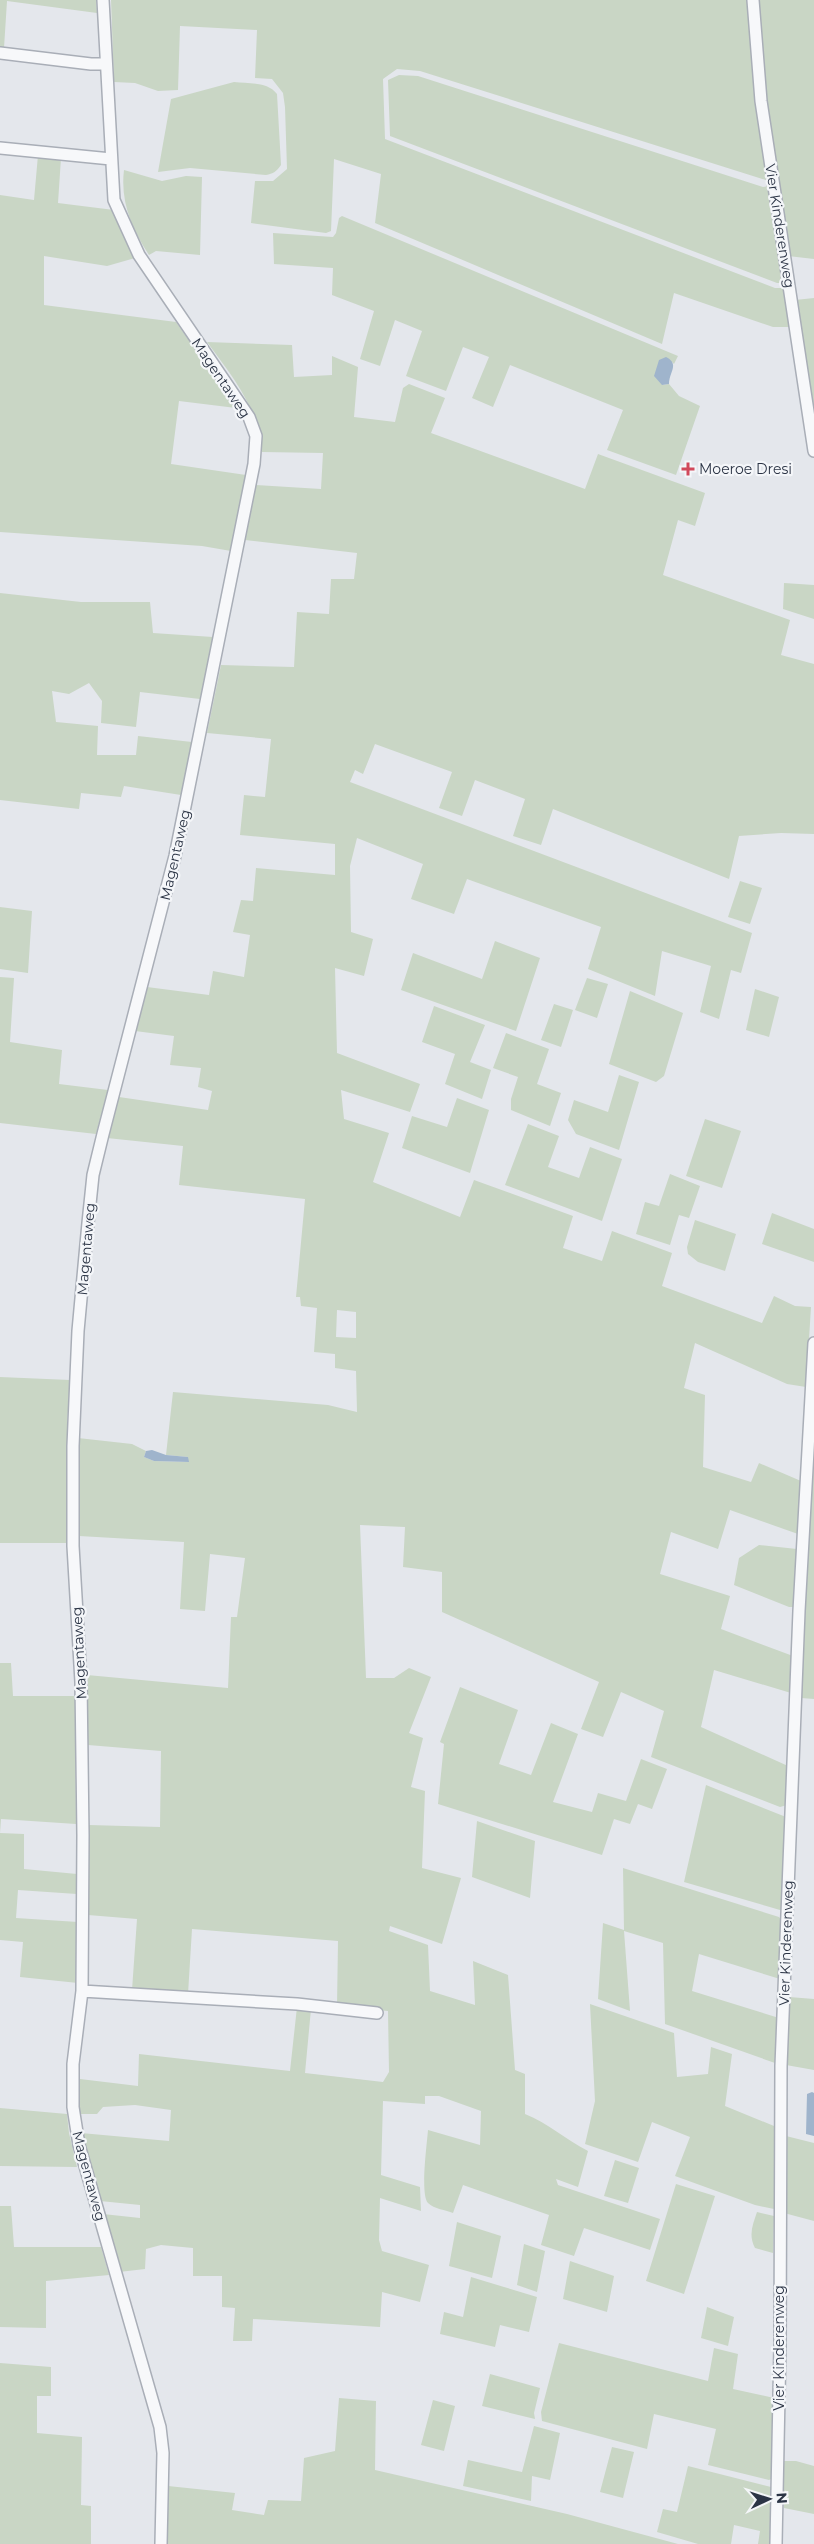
<svg xmlns="http://www.w3.org/2000/svg" width="814" height="2544" viewBox="0 0 814 2544" font-family="Montserrat,sans-serif">
  <style>
    .green { fill: #c9d6c5; fill-rule: evenodd }
    .water { fill: #9fb4cc }
    .lines { fill: none; stroke-linecap: round; stroke-linejoin: round }
    .street-casing { stroke: #a9aeb7; stroke-width: 14 }
    .street { stroke: #f7f8fa; stroke-width: 11 }
    .poi-dot { fill: #d1495b; stroke: #f4f6f9; stroke-width: 2 }
    .labels { text-anchor: middle; dominant-baseline: central; stroke-width: 4.5; stroke-linejoin: round; paint-order: stroke }
    .street-label { font-size: 14px; fill: #2b3445; stroke: #f4f6f9 }
    .poi-label { font-size: 14px; fill: #2b3445; stroke: #f4f6f9; text-anchor: start }
  </style>
  <rect width="100%" height="100%" fill="#e4e7ec"/>
  <!-- green -->
  <path class="green" d="M0 0H96L97 13 7 1 4 48H0Z
    M111 0H749L769 181 420 71 397 69 383 79 385 139 775 288H784L790 327H773L674 293 662 344 375 223 381 174 334 159 331 231 326 233 251 223 255 181H273L287 169 285 107 283 93 272 79 255 78 257 30 180 26 178 90 158 91 135 83 114 82Z
    M759 0H814V259L788 256 761 69Z
    M399 75 418 76 763 187 769 186 783 283H777L390 136 388 80Z
    M234 82C249 84 267 81 277 94L281 165C277 171 273 174 266 175L190 168 158 172 171 99Z
    M38 155 61 158 58 203 114 210 135 258 107 266 44 256V305L176 322 236 408 179 401 171 464 246 475 231 551 202 546 0 532V195L34 200Z
    M124 170 162 181 186 176 202 177 200 255 156 251 149 255C132 229 120 202 124 170Z
    M342 216 678 356 674 364 672 362 662 385 669 384 679 396 700 406 676 475 607 450 623 410 510 365 493 407 472 398 489 357 463 347 446 391 406 376 422 331 395 320 380 366 360 359 374 311 332 295 333 268 274 264 273 233 333 237 336 233 339 218Z
    M814 298V427L795 300Z
    M207 342 292 345 294 377 332 375V356L358 367 354 417 395 422 403 388 409 384 445 398 431 433 585 489 598 454 705 493 695 526 678 520 663 575 790 620 781 655 814 664V834L781 833 739 836 729 879 553 809 541 845 513 836 525 799 475 780 462 816 439 808 452 772 375 744 363 774 355 770 350 782 752 933 741 973 731 970 719 1019 700 1012 711 966 662 951 655 996 588 969 601 927 467 879 454 914 411 899 423 864 357 838 350 866 351 932 373 939 364 976 335 968 337 1053 420 1084 410 1112 341 1090 344 1119 389 1133 373 1182 460 1217 474 1180 573 1216 563 1248 602 1261 612 1231 672 1253 662 1286 762 1323 774 1296 795 1306 811 1307 806 1387 787 1384 695 1343 684 1388 705 1395 703 1467 751 1482 759 1463 801 1481 798 1534 730 1510 718 1549 671 1532 660 1574 730 1596 721 1629 793 1656 791 1693 714 1670 701 1727 788 1766 787 1805 780 1807 651 1757 664 1711 621 1692 603 1737 581 1729 599 1682 442 1612V1572L403 1567 405 1527 360 1525 366 1678H394L409 1668 431 1677 409 1733 423 1738 411 1787 425 1791 422 1868 461 1878 442 1944 390 1926 389 1931 428 1945 430 1991 475 2005 473 1961 508 1975 515 2070 525 2074V2114C548 2123 566 2140 588 2151L578 2187 556 2179 558 2185 660 2219 650 2250 584 2228 574 2256 541 2245 549 2215 463 2185 453 2213C446 2210 434 2209 428 2203 420 2194 427 2144 428 2130L480 2145 481 2111 439 2096H425V2104L383 2101 381 2175 420 2187 421 2211 380 2198 379 2240 382 2251 429 2265 420 2302 382 2292 380 2327 253 2319 252 2341H233L235 2308 222 2307V2276H193V2248L161 2245 146 2249 145 2269 119 2272 103 2214 140 2218V2205L100 2201 81 2133 169 2141 171 2110 135 2105 103 2107 97 2114H79L80 2079 138 2086 139 2054 290 2071 297 2007 311 2009 305 2073 383 2082 389 2072 388 2011 337 2006 338 1941 192 1929 188 1994 132 1990 137 1919 88 1915 89 1825 160 1827 161 1751 88 1745 87 1675 228 1688 231 1617H237L245 1558 210 1554 205 1611 180 1609 184 1542 79 1536 78 1438 132 1444 146 1451 144 1457 154 1461 188 1462V1457L166 1455 173 1392 328 1405 357 1412 356 1371 335 1368V1354L314 1352 317 1308 301 1306 300 1297H296L305 1199 179 1185 183 1146 107 1138 119 1097 208 1110 212 1091 198 1087 201 1068 170 1065 174 1036 135 1031 147 987 209 995 213 971 244 977 250 935 233 932 241 900 253 901 256 868 335 875V844L240 835 244 795 265 797 271 739 207 733 221 665 294 667 297 612 329 614 331 579H354L357 553 245 540 256 485 321 489 323 453 262 452C258 407 232 376 207 342ZM337 1310 356 1312V1338L336 1337Z
    M784 583 814 585V619L783 609Z
    M0 593 81 602H150L153 633 213 637 200 699 140 692 136 727 101 723 102 701 89 683 69 694 52 691 56 722 98 726 97 755H136L138 736 192 742 181 795 124 786 121 797 81 793 79 809 0 800Z
    M740 881 762 888 750 924 728 917Z
    M0 907 32 911 28 973 0 969Z
    M495 941 540 958 516 1031 401 990 413 953 482 979Z
    M0 977 14 978 10 1042 62 1050 59 1084 108 1090 96 1134 0 1123Z
    M587 978 608 984 597 1018 575 1010Z
    M755 989 779 997 769 1037 746 1030Z
    M630 991 683 1013 664 1076 656 1082 609 1064Z
    M554 1004 573 1010 561 1047 541 1040Z
    M434 1006 485 1025 470 1062 491 1070 482 1099 445 1084 455 1054 422 1042Z
    M506 1033 549 1049 537 1084 561 1093 550 1126 511 1110V1099L518 1077 493 1068Z
    M619 1075 639 1082 619 1150 576 1134 568 1120 574 1100 608 1112Z
    M457 1098 489 1110 470 1173 402 1148 412 1116 447 1127Z
    M705 1119 741 1131 722 1188 686 1176Z
    M528 1124 559 1136 548 1167 579 1178 590 1147 622 1159 602 1221 505 1185Z
    M670 1174 700 1186 689 1218 679 1215 670 1245 636 1234 645 1202 659 1206Z
    M772 1213 814 1229V1262L762 1244Z
    M695 1220 736 1234 725 1271 698 1262 688 1254 687 1247Z
    M0 1377 70 1380 67 1425V1543H0Z
    M813 1450H814V1699L801 1698Z
    M759 1545 797 1549 793 1607H789L734 1585 739 1558Z
    M0 1663H11L13 1696H75L76 1824 1 1819 0 1833 24 1834V1869L77 1874V1894L18 1890 16 1918 78 1922V1983L20 1977 23 1942 0 1940Z
    M460 1687 518 1710 499 1764 531 1775 551 1723 578 1734 553 1802 592 1812 598 1793 626 1801 641 1759 667 1769 652 1809 638 1804 630 1824 614 1819 602 1855 438 1804 444 1744 440 1742Z
    M706 1785 786 1817 783 1907 780 1910 684 1882Z
    M477 1821 535 1841 530 1898 472 1877Z
    M623 1868 779 1917 782 1921 780 1979 699 1954 692 1991 779 2018 777 2061 775 2063 665 2024 663 1943 624 1931 630 2011 598 1999 603 1923 624 1930Z
    M789 1997 814 1999V2070L786 2065Z
    M590 2004 674 2033 677 2077 708 2074 711 2047 732 2054 725 2106 774 2126V2209L755 2205 675 2176 690 2137 652 2122 638 2162 585 2144 595 2101Z
    M0 2108 67 2114 69 2133 77 2167 0 2166Z
    M786 2136 814 2143V2221L784 2213Z
    M615 2160 639 2168 628 2203 604 2196Z
    M676 2184 715 2196 684 2294 646 2281Z
    M0 2206H11L14 2247H101L109 2275 46 2281V2328L0 2327Z
    M757 2212 774 2216 773 2253 755 2248C748 2235 753 2224 757 2212Z
    M457 2222 501 2236 492 2278 449 2266Z
    M524 2244 545 2251 537 2292 517 2285Z
    M570 2261 614 2276 607 2312 563 2299Z
    M471 2277 537 2297 529 2332 500 2325 495 2347 440 2334 444 2312 463 2317Z
    M707 2307 734 2317 728 2346 701 2338Z
    M559 2343 708 2381 714 2348 738 2354 733 2389 774 2398 773 2478 769 2480 708 2465 716 2429 654 2414 647 2449 542 2421 541 2412Z
    M0 2363 51 2367V2396H37V2433L82 2437 81 2505 91 2506V2544H0Z
    M490 2374 540 2388 534 2413 535 2419 482 2406Z
    M339 2398 376 2401 375 2470 567 2514 678 2544H166L168 2486 235 2493 232 2510 264 2515 268 2500 301 2501 304 2458 335 2451Z
    M433 2400 455 2406 444 2451 421 2445Z
    M534 2426 560 2433 550 2480 532 2476 531 2501 463 2486 468 2460 522 2472Z
    M612 2447 634 2452 623 2498 600 2492Z
    M782 2461H796L814 2466V2514L784 2508Z
    M688 2466 771 2487V2544H758L760 2531 734 2525 731 2544H698L657 2532 663 2509 677 2512Z"/>
  <!-- water -->
  <path class="water" d="M666 357C680 364 669 372 669 384L662 385 654 376 659 360Z
    M152 1450 166 1455 188 1457 189 1462 154 1461 144 1457 146 1451Z
    M812 2092 814 2093V2136L806 2134 807 2094Z"/>
  <g class="lines">
    <defs>
      <path id="street" d="M103 0 114 200 139 255 249 417 256 436 254 464 175 856 103 1134 93 1175 88 1223 78 1331 73 1446V1546L81 1682 83 1835 82 1991 73 2064V2107L79 2145 160 2427 163 2453 161 2544
        M753 0 761 101 814 451
        M0 53 91 64H106
        M0 148 111 159
        M82 1991 297 2004 377 2013
        M776 2544 780 2346 781 2066 799 1611 814 1343"/>
    </defs>
    <!-- street casing -->
    <use href="#street" class="street-casing"/>
    <!-- street -->
    <use href="#street" class="street"/>
  </g>
  <!-- markers -->
  <path class="poi-dot" d="M685.5 461.5h5v5h5v5h-5v5h-5v-5h-5v-5h5z"/>
  <g class="labels">
    <!-- street labels -->
    <g class="street-label">
      <text transform="translate(780 226) rotate(81)">Vier Kinderenweg</text>
      <text transform="translate(221 378) rotate(56)">Magentaweg</text>
      <text transform="translate(175 855) rotate(-77)">Magentaweg</text>
      <text transform="translate(86 1249) rotate(-85)">Magentaweg</text>
      <text transform="translate(79 1653) rotate(-93)">Magentaweg</text>
      <text transform="translate(786 1943) rotate(-88)">Vier Kinderenweg</text>
      <text transform="translate(89 2176) rotate(75)">Magentaweg</text>
      <text transform="translate(779 2348) rotate(-90)">Vier Kinderenweg</text>
    </g>
    <!-- poi labels -->
    <g class="poi-label">
      <text x="699" y="469">Moeroe Dresi</text>
    </g>
  </g>
  <!-- north arrow -->
  <g transform="translate(769 2499) rotate(86)" stroke="#f4f6f9" stroke-width="4" paint-order="stroke">
  <path d="M0-4L9 19L0 12L-9 19Z" fill="#2b3445"/>
  <text y="-8" font-size="14" font-weight="bold" text-anchor="middle" fill="#2b3445">N</text>
  </g>
</svg>
